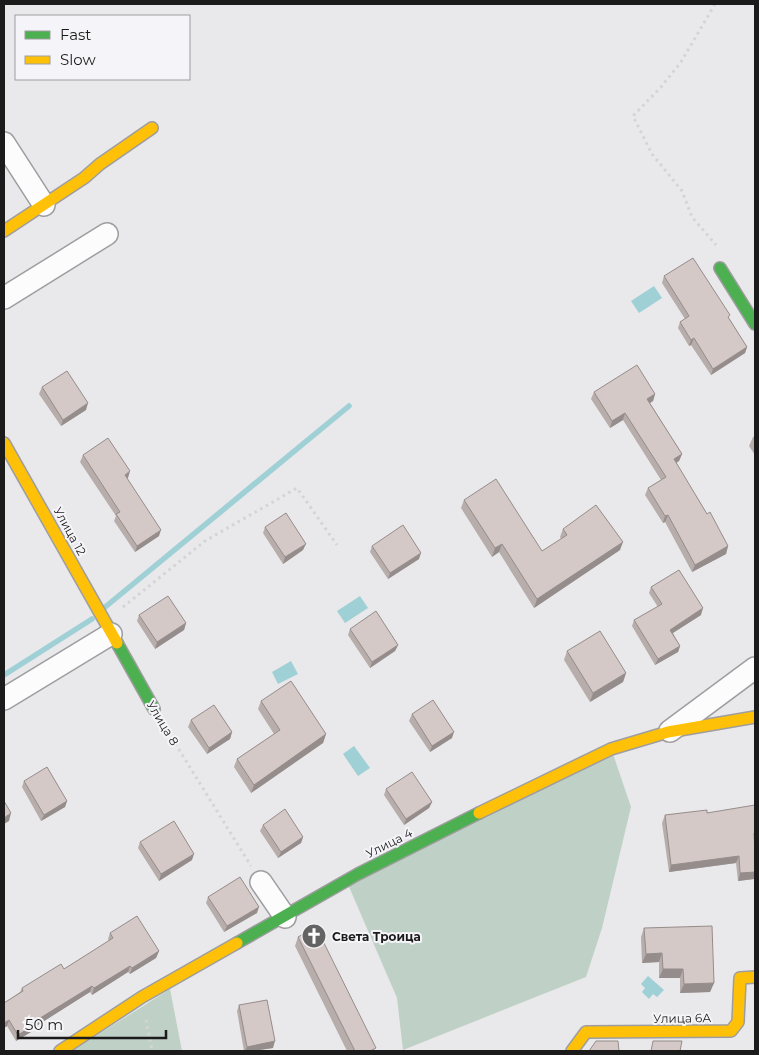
<svg xmlns="http://www.w3.org/2000/svg" width="759" height="1055" viewBox="0 0 759 1055" font-family="Montserrat,sans-serif">
  <style>
    .green { fill: #bfd1c6 }
    .water { fill: #9ed0d6 }
    .lines { fill: none; stroke-linecap: round; stroke-linejoin: round }
    .stream { stroke: #9ed0d6; stroke-width: 5.5 }
    .street-casing { stroke: #9e9d9f; stroke-width: 24 }
    .fast-casing { stroke: #9e9d9f; stroke-width: 14 }
    .slow-casing { stroke: #9e9d9f; stroke-width: 14 }
    .path { stroke: #d4d4d5; stroke-width: 3; stroke-dasharray: 2.5 4; stroke-linecap: butt }
    .street { stroke: #fcfcfc; stroke-width: 21 }
    .fast { stroke: #4caf50; stroke-width: 11 }
    .slow { stroke: #ffc107; stroke-width: 11 }
    .wall { fill: #b7adab }
    .shaded-wall { fill: #958d8b }
    .building { fill: #d5c9c7; stroke: #958d8b }
    .labels { text-anchor: middle; dominant-baseline: central; stroke-width: 4; stroke-linejoin: round; paint-order: stroke }
    .street-label { font-size: 12px; fill: #1b1b1c; stroke: #f5f4f8 }
    .poi-label { font-size: 12px; font-weight: bold; fill: #1b1b1c; stroke: #f5f4f8; text-anchor: start }
  </style>
  <rect width="100%" height="100%" fill="#e9e8ea"/>
  <!-- green -->
  <path class="green" d="M612 751 631 807 602 928 586 977 403 1050 397 998 347 882Z
    M170 989 182 1051H72Z"/>
  <!-- water -->
  <path class="water" d="M654 286 662 298 639 313 631 301Z
    M360 596 368 608 345 623 337 611Z
    M291 661 298 674 278 684 272 672Z
    M354 746 370 768 358 776 343 754Z
    M648 976 664 990 657 997 653 994 649 999 642 992 645 988 641 984Z"/>
  <g class="lines">
    <!-- stream -->
    <path class="stream" d="M104 608 349 406
      M4 675 92 619"/>
    <defs>
      <path id="street" d="M4 143 44 205
        M4 298 107 234
        M4 699 111 634
        M670 731 755 668
        M261 882 285 917"/>
      <path id="fast" d="M720 268 755 324
        M117 643 154 709
        M237 943 358 874 479 813"/>
      <path id="slow" d="M4 231 84 178 100 164 152 128
        M4 443 117 643
        M479 813 611 749 668 732 755 717
        M60 1051 142 997 237 943
        M572 1051 586 1032 731 1031 738 1022 740 978 755 977"/>
    </defs>
    <!-- street casing -->
    <use href="#street" class="street-casing"/>
    <!-- fast casing -->
    <use href="#fast" class="fast-casing"/>
    <!-- slow casing -->
    <use href="#slow" class="slow-casing"/>
    <!-- path -->
    <path class="path" d="M715 4 681 62 661 87 633 116 652 154 682 191 692 217 716 245
      M123 607 205 541 297 488 337 545
      M165 727 251 866
      M146 1020 152 1051"/>
    <!-- street -->
    <use href="#street" class="street"/>
    <!-- fast -->
    <use href="#fast" class="fast"/>
    <!-- slow -->
    <use href="#slow" class="slow"/>
  </g>
  <!-- wall -->
  <path class="wall" d="M664 276 729 318 747 347 745 353 711 375 691 345 689 346 678 328 680 322 685 319 662 283Z
    M42 387 86 410 61 426 39 394Z
    M594 392 655 394 653 401 650 403 682 454 679 461 676 463 707 514 728 546 726 554 692 572 665 522 663 523 645 495 648 488 661 480 623 420 610 428 591 399Z
    M755 436V455L749 446 753 437Z
    M83 455 128 478H127L159 536 135 552 114 521 116 516 80 462Z
    M464 500 542 551 561 539 560 537 563 529 620 550 534 608 499 552 492 557 461 508Z
    M265 527 303 550 283 564 263 533Z
    M372 546 419 559 388 579 370 552Z
    M651 587 701 615 673 633 680 646 678 652 655 665 632 626 634 620 658 607 649 593Z
    M139 615 186 623 184 630 155 649 137 621Z
    M350 629 398 645 395 651 370 668 348 635Z
    M567 651 626 673 623 682 590 702 564 660Z
    M261 701 326 734 323 743 251 793 234 767 237 759 274 734 258 709Z
    M412 714 452 738 430 752 409 721Z
    M191 720 232 732 230 739 207 754 188 727Z
    M24 781 67 801 65 807 41 821 22 787Z
    M386 789 432 802 429 808 404 825 384 795Z
    M707 813 754 840 755 852V877L754 879 738 881 736 863 669 872 662 823 665 815Z
    M263 825 303 837 301 843 278 858 260 831Z
    M140 842 192 860 159 881 138 848Z
    M208 897 257 913 224 932 206 903Z
    M644 928 714 983 710 992 680 993V978H659V962L642 963 641 937Z
    M110 933 159 951 156 958 130 974 128 972 92 995 90 992 33 1028 31 1032 16 1041 7 1026 4 1028V1003L20 992 22 988 64 969 109 941 108 939Z
    M298 937 375 1051H347L295 946Z
    M239 1005 273 1048 253 1051H244L237 1011Z"/>
  <!-- shaded-wall -->
  <path class="shaded-wall" d="M694 338 691 345 689 346 691 340Z
    M747 347 745 353 711 375 713 369Z
    M655 394 653 401 645 406 647 399Z
    M88 403 86 410 61 426 63 420Z
    M625 413 623 420 610 428 612 421Z
    M682 454 679 461 671 466 674 459Z
    M130 471 128 478 123 481 125 475Z
    M668 515 665 522 663 523 665 516Z
    M161 530 159 536 135 552 137 546Z
    M623 542 620 550 534 608 537 599Z
    M306 544 303 550 283 564 285 557Z
    M502 544 499 552 492 557 495 548Z
    M728 546 726 554 692 572 695 565Z
    M421 553 419 559 388 579 390 573Z
    M703 608 701 615 668 636 670 630Z
    M186 623 184 630 155 649 157 642Z
    M398 645 395 651 370 668 372 662Z
    M680 646 678 652 655 665 658 659Z
    M626 673 623 682 590 702 593 693Z
    M232 732 230 739 207 754 209 748Z
    M454 732 452 738 430 752 432 746Z
    M326 734 323 743 251 793 254 785Z
    M67 801 65 807 41 821 44 815Z
    M432 802 429 808 404 825 406 819Z
    M11 813 9 821 4 824V818Z
    M303 837 301 843 278 858 281 852Z
    M194 854 192 860 159 881 161 874Z
    M739 856 736 863 669 872 671 865Z
    M755 872 754 879 738 881 740 873Z
    M259 907 257 913 224 932 227 926Z
    M159 951 156 958 130 974 132 968Z
    M662 953 659 962 642 963 646 954Z
    M130 966 128 972 92 995 94 988Z
    M663 969H683L680 978H659Z
    M714 983 710 992 680 993 684 984Z
    M92 986 90 992 33 1028 31 1032 16 1041 18 1035 32 1023Z
    M9 1020 7 1026 4 1028V1023Z
    M275 1041 273 1048 253 1051H245L247 1047Z"/>
  <!-- building -->
  <path class="building" d="M693 258 730 315 728 317 747 347 713 369 694 338 691 340 680 322 689 316 664 276Z
    M637 365 655 394 647 399 682 454 674 459 707 514 710 512 728 546 695 565 668 515 665 516 648 488 666 477 625 413 612 421 594 392Z
    M67 371 88 403 63 420 42 387Z
    M108 438 130 471 125 475 161 530 137 546 116 514 120 512 83 455Z
    M496 479 542 551 567 535 563 529 596 505 623 542 537 599 502 544 495 548 464 500Z
    M286 513 306 544 285 557 265 527Z
    M403 525 421 553 390 573 372 546Z
    M679 570 703 608 670 630 680 646 658 659 634 620 662 604 651 587Z
    M168 596 186 623 157 642 139 615Z
    M376 611 398 645 372 662 350 629Z
    M600 631 626 673 593 693 567 651Z
    M291 681 326 734 254 785 237 759 280 730 261 701Z
    M433 700 454 732 432 746 412 714Z
    M214 705 232 732 209 748 191 720Z
    M47 767 67 801 44 815 24 781Z
    M412 772 432 802 406 819 386 789Z
    M4 801 11 813 4 818Z
    M755 805V833H754L755 852V872L740 873 739 856 671 865 665 815 707 810V813Z
    M285 809 303 837 281 852 263 825Z
    M174 821 194 854 161 874 140 842Z
    M240 877 259 907 227 926 208 897Z
    M137 916 159 951 132 968 130 966 94 988 92 986 32 1023 34 1025 18 1035 9 1020 4 1023V1003L23 991 22 988 61 964 64 969 113 938 110 933Z
    M712 926 714 983 684 984 683 969H663L662 953 646 954 644 928Z
    M316 927 376 1048 370 1051H355L298 937Z
    M267 1000 275 1041 247 1047 239 1005Z
    M596 1041H618L619 1051H589Z
    M653 1041H682L680 1051H651Z"/>
  <!-- icons -->
  <defs>
    <symbol id="church-disc" viewBox="-11 -11 22 22"><circle r="9.5" fill="#636364" stroke="#f5f4f8"/><path d="M-1.2-6h2.4v3.5h3.3v2.4h-3.3V6h-2.4V-.1h-3.3v-2.4h3.3Z" fill="#fff"/></symbol>
  </defs>
  <g fill-rule="evenodd">
    <use href="#church-disc" x="300" y="922" width="28" height="28"/>
  </g>
  <g class="labels">
    <!-- street labels -->
    <g class="street-label">
      <text transform="translate(70 531) rotate(61)">Улица 12</text>
      <text transform="translate(163 723) rotate(59)">Улица 8</text>
      <text transform="translate(389 843) rotate(-27)">Улица 4</text>
      <text transform="translate(682 1018) rotate(-1)">Улица 6A</text>
    </g>
    <!-- poi labels -->
    <g class="poi-label">
      <text x="332" y="936">Света Троица</text>
    </g>
  </g>
  <!-- border -->
  <rect width="759" height="1055" fill="none" stroke="#1b1b1c" stroke-width="10"/>
  <!-- legend -->
  <rect x="15" y="15" width="175" height="65" fill="#f5f4f8" stroke="#9e9da0"/>
  <rect x="25" y="31" width="25" height="8" fill="#4caf50" stroke="#9e9da0"/>
  <text x="60" y="40" font-size="15" fill="#1b1b1c">Fast</text>
  <rect x="25" y="56" width="25" height="8" fill="#ffc107" stroke="#9e9da0"/>
  <text x="60" y="65" font-size="15" fill="#1b1b1c">Slow</text>
  <!-- scale -->
  <path d="M18 1030v8h148v-8" fill="none" stroke="#1b1b1c" stroke-width="2.5"/>
  <text x="25" y="1030" font-size="15" fill="#1b1b1c" stroke="#f5f4f8" stroke-width="4" paint-order="stroke">50 m</text>
</svg>
